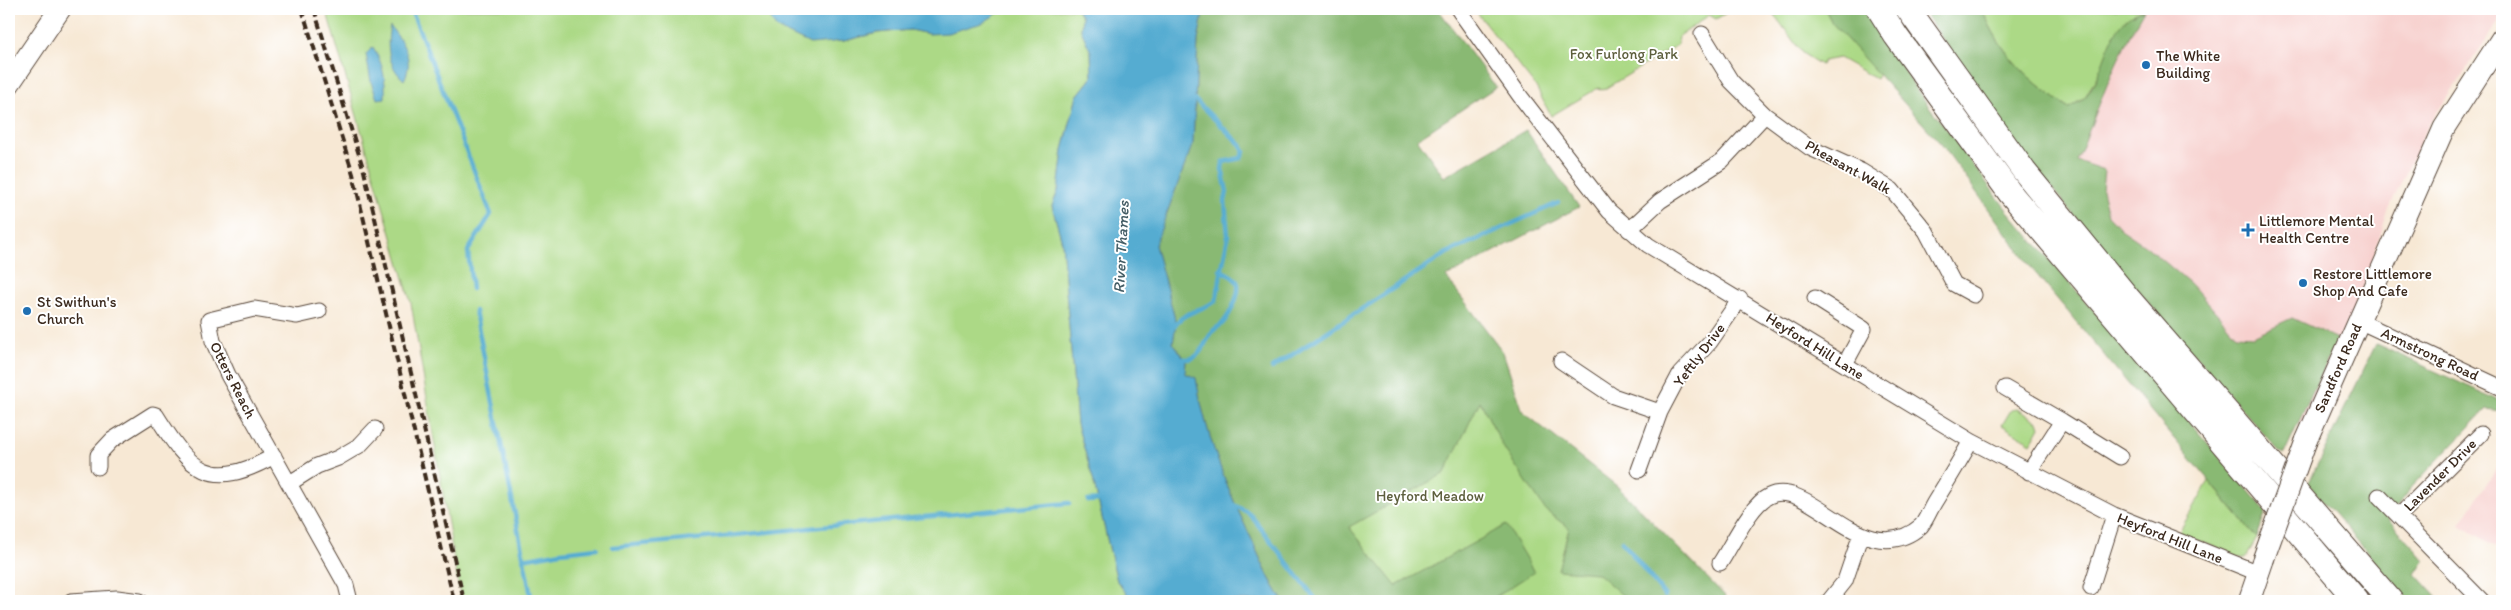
<svg xmlns="http://www.w3.org/2000/svg" width="2511" height="610" viewBox="0 0 2511 610" font-family="Itim,sans-serif">
  <style>
    .built { fill: #f7d0ce }
    .green { fill: #acd986; stroke: #748252 }
    .forest { fill: #89b973; stroke: #627248 }
    .water { fill: #54acd1; stroke: #486b78 }
    .lines { fill: none; stroke-linecap: round; stroke-linejoin: round }
    .stream { stroke: #54acd1; stroke-width: 4.5 }
    .street-casing { stroke: #574639; stroke-width: 17 }
    .secondary-casing { stroke: #574639; stroke-width: 23 }
    .primary-casing { stroke: #574639; stroke-width: 26 }
    .street { stroke: #fff; stroke-width: 15 }
    .secondary { stroke: #fff; stroke-width: 21 }
    .primary { stroke: #fff; stroke-width: 24 }
    .rail { stroke: #3b2a1e; stroke-width: 4; stroke-dasharray: 8 4; stroke-linecap: butt }
    .secondary-bridge-casing { stroke: #574639; stroke-width: 23; stroke-linecap: butt }
    .secondary-bridge { stroke: #fff; stroke-width: 21 }
    .poi-dot { fill: #1f6fb2; stroke: #fff; stroke-width: 2 }
    .labels { text-anchor: middle; dominant-baseline: central; stroke-width: 4; stroke-linejoin: round; paint-order: stroke }
    .park-label { font-size: 15px; fill: #5d5f3d; stroke: #fff }
    .poi-label { font-size: 15px; fill: #3b2a1e; stroke: #fff; text-anchor: start }
    .street-label { font-size: 15px; fill: #3b2a1e; stroke: #fff }
    .water-label { font-size: 16px; font-style: italic; fill: #455e66; stroke: #fff }
  </style>
  <rect width="100%" height="100%" fill="#fff"/>
  <filter id="ink" filterUnits="userSpaceOnUse"><feTurbulence type="fractalNoise" baseFrequency=".02" numOctaves="2"/><feDisplacementMap in="SourceGraphic" scale="10" xChannelSelector="R" yChannelSelector="G"/><feConvolveMatrix kernelMatrix="1 2 1 2 8 2 1 2 1" color-interpolation-filters="sRGB"/></filter>
  <filter id="wash" filterUnits="userSpaceOnUse"><feTurbulence type="fractalNoise" baseFrequency=".0096" numOctaves="4" result="noise"/><feDisplacementMap in="SourceGraphic" scale="20" xChannelSelector="R" yChannelSelector="G"/><feGaussianBlur stdDeviation="1.12" result="paint"/><feColorMatrix in="noise" values="0 0 0 0 0 0 0 0 0 0 0 0 0 0 0 0 0 1.4 0 .05"/><feComposite in="paint" operator="in"/></filter>
  <g filter="url(#wash)">
    <rect width="100%" height="100%" fill="#f7e8d4"/>
    <!-- built -->
    <path class="built" d="M1951 9H2502V16L2429 124 2388 211 2358 305 2303 428 2129 249Z
      M2502 460V551L2460 524Z"/>
    <!-- green -->
    <path class="green" d="M326 9H765L777 28 844 41 877 33 910 30 929 34 1005 9H1077L1082 17 1081 30 1091 52 1092 77 1077 96 1063 150 1058 191 1052 206 1062 242 1077 424 1093 479 1117 581 1132 601H461L411 303Z
      M1474 9H1733L1716 19 1709 15 1678 37 1677 45 1603 90 1598 88 1551 116 1536 87Z
      M1762 9H1825L1833 23 1879 74 1876 79 1839 58 1823 61 1821 65 1802 53 1776 17Z
      M1982 9H2145L2134 13 2085 97 2069 108C2029 81 2001 55 1982 9Z
      M1484 329 1501 417 1661 601H1283L1235 505Z
      M2017 409 2038 421 2040 427 2031 443 2002 425 2011 410Z
      M2209 481 2257 538 2246 558H2240L2179 532Z"/>
    <!-- forest -->
    <path class="forest" d="M1204 9H1438L1496 87 1417 139 1444 177 1526 130 1579 207 1446 277 1503 352 1523 412 1618 487 1730 601H1629L1597 573 1558 570 1569 528 1546 511 1505 450 1480 401 1445 473 1349 527 1396 586 1506 525 1534 572 1489 601H1283C1270 582 1261 561 1252 540 1226 487 1206 436 1196 378L1185 373 1186 360 1173 343 1176 323 1155 245 1193 143 1198 40Z
      M1825 9H1866L1916 89 2007 210 2266 511 2257 538 2033 270 1942 145 1832 23Z
      M1922 9H1982C2001 55 2029 81 2069 108 2074 105 2081 101 2085 97 2107 72 2106 19 2144 10 2115 58 2098 109 2077 161L2104 170 2102 190 2108 215 2121 229 2146 246 2191 284 2236 335 2253 336 2292 318 2337 339 2284 454 2278 450 2106 254 2011 139Z
      M2376 344 2502 402V411L2486 409 2412 487 2388 519 2425 560 2416 574 2441 601H2410L2308 484Z"/>
    <!-- water -->
    <path class="water" d="M765 9H1005L982 23 948 33 929 34 910 30 877 33 844 41 810 44 776 28Z
      M1077 9H1204L1198 40 1193 143 1155 245 1176 323 1173 343 1186 360 1185 373 1196 378C1206 436 1226 487 1252 540 1261 561 1270 582 1283 601H1132L1117 581 1093 479 1077 424 1062 242 1052 206 1058 191 1063 150 1077 96 1092 77 1091 52 1081 30 1082 17Z
      M390 26C403 43 415 59 404 80 388 67 386 45 390 26Z
      M373 47C383 64 386 78 385 98L377 99 371 82 366 54Z"/>
    <g class="lines">
      <!-- stream -->
      <path class="stream" d="M411 9 491 214 468 251 472 289
        M475 311 532 601
        M1174 327C1180 313 1203 310 1216 301L1228 236 1225 201 1227 192 1222 169 1223 162 1241 158 1244 152 1241 145 1195 100
        M1180 358C1201 364 1203 343 1213 331 1215 328 1219 327 1222 324 1229 316 1240 296 1238 284 1236 277 1226 273 1220 270
        M1272 368 1447 253 1558 203
        M1088 501 1102 500
        M1230 503 1249 513 1317 601
        M1622 541 1665 596
        M613 547 1069 503
        M523 559 561 552 597 548"/>
    </g>
  </g>
  <g filter="url(#ink)">
    <g class="lines">
      <defs>
        <path id="street" d="M1458 9 1520 96 1609 211 1648 245 1971 441 2114 515 2258 573
          M1702 34 1731 81 1765 115
          M1629 230 1660 201 1722 161 1765 115 1810 148 1861 171 1892 190 1926 231 1954 284 1974 295
          M1815 298 1864 329 1845 364
          M319 311 297 316 254 309 209 320 213 341 228 375 346 585 350 601
          M2359 321 2502 388
          M1561 361 1613 396 1660 412 1680 374 1710 342 1740 299
          M2005 388 2062 421 2029 472
          M2062 421 2120 457
          M98 467V455L112 440 153 414 156 415C191 471 209 492 274 456
          M1639 470 1660 412
          M290 483 317 466 338 458 360 445 375 429
          M2379 496 2482 601
          M2399 516 2481 434
          M1720 563C1732 545 1750 505 1769 496 1811 476 1864 575 1921 526 1926 520 1930 510 1934 503 1947 482 1959 462 1971 441
          M2091 588 2114 515
          M71 601 117 598 140 601
          M1829 601 1845 581 1861 534"/>
        <path id="secondary" d="M9 84 60 9
          M2306 441 2444 128 2502 38
          M2249 601 2263 560"/>
        <path id="primary" d="M1879 9 1896 36 2010 193 2357 601
          M1908 9 2024 171 2128 298 2391 601"/>
      </defs>
      <!-- street casing -->
      <use href="#street" class="street-casing"/>
      <!-- secondary casing -->
      <use href="#secondary" class="secondary-casing"/>
      <!-- primary casing -->
      <use href="#primary" class="primary-casing"/>
      <!-- street -->
      <use href="#street" class="street"/>
      <!-- secondary -->
      <use href="#secondary" class="secondary"/>
      <!-- primary -->
      <use href="#primary" class="primary"/>
      <!-- rail -->
      <path class="rail" d="M302 9 353 174 454 601
        M314 9 364 171 464 601"/>
      <defs>
        <path id="secondary-bridge" d="M2263 560 2306 441"/>
      </defs>
      <!-- secondary-bridge casing -->
      <use href="#secondary-bridge" class="secondary-bridge-casing"/>
      <!-- secondary-bridge -->
      <use href="#secondary-bridge" class="secondary-bridge"/>
    </g>
  </g>
  <!-- markers -->
  <g class="poi-dot">
    <circle cx="2146" cy="65" r="5"/>
    <path d="M2245.5 222.5h5v5h5v5h-5v5h-5v-5h-5v-5h5z"/>
    <circle cx="2303" cy="283" r="5"/>
    <circle cx="27" cy="311" r="5"/>
  </g>
  <g class="labels">
    <!-- park labels -->
    <g class="park-label">
      <text x="1624" y="54">Fox Furlong Park</text>
      <text x="1430" y="496">Heyford Meadow</text>
    </g>
    <!-- poi labels -->
    <g class="poi-label">
      <text x="2156" y="56">The White<tspan x="2156" dy="17">Building</tspan></text>
      <text x="2259" y="221">Littlemore Mental<tspan x="2259" dy="17">Health Centre</tspan></text>
      <text x="2313" y="274">Restore Littlemore<tspan x="2313" dy="17">Shop And Cafe</tspan></text>
      <text x="37" y="302">St Swithun's<tspan x="37" dy="17">Church</tspan></text>
    </g>
    <!-- street labels -->
    <g class="street-label">
      <text transform="translate(1848 167) rotate(29)">Pheasant Walk</text>
      <text transform="translate(1815 346) rotate(32)">Heyford Hill Lane</text>
      <text transform="translate(2430 354) rotate(25)">Armstrong Road</text>
      <text transform="translate(1699 355) rotate(-53)">Yeftly Drive</text>
      <text transform="translate(2338 368) rotate(-66)">Sandford Road</text>
      <text transform="translate(233 380) rotate(63)">Otters Reach</text>
      <text transform="translate(2440 475) rotate(-45)">Lavender Drive</text>
      <text transform="translate(2170 538) rotate(22)">Heyford Hill Lane</text>
    </g>
    <!-- water labels -->
    <g class="water-label">
      <text transform="translate(1121 247) rotate(-87)">River Thames</text>
    </g>
  </g>
  <!-- margin -->
  <rect width="2511" height="610" fill="none" stroke="#fff" stroke-width="30"/>
</svg>
